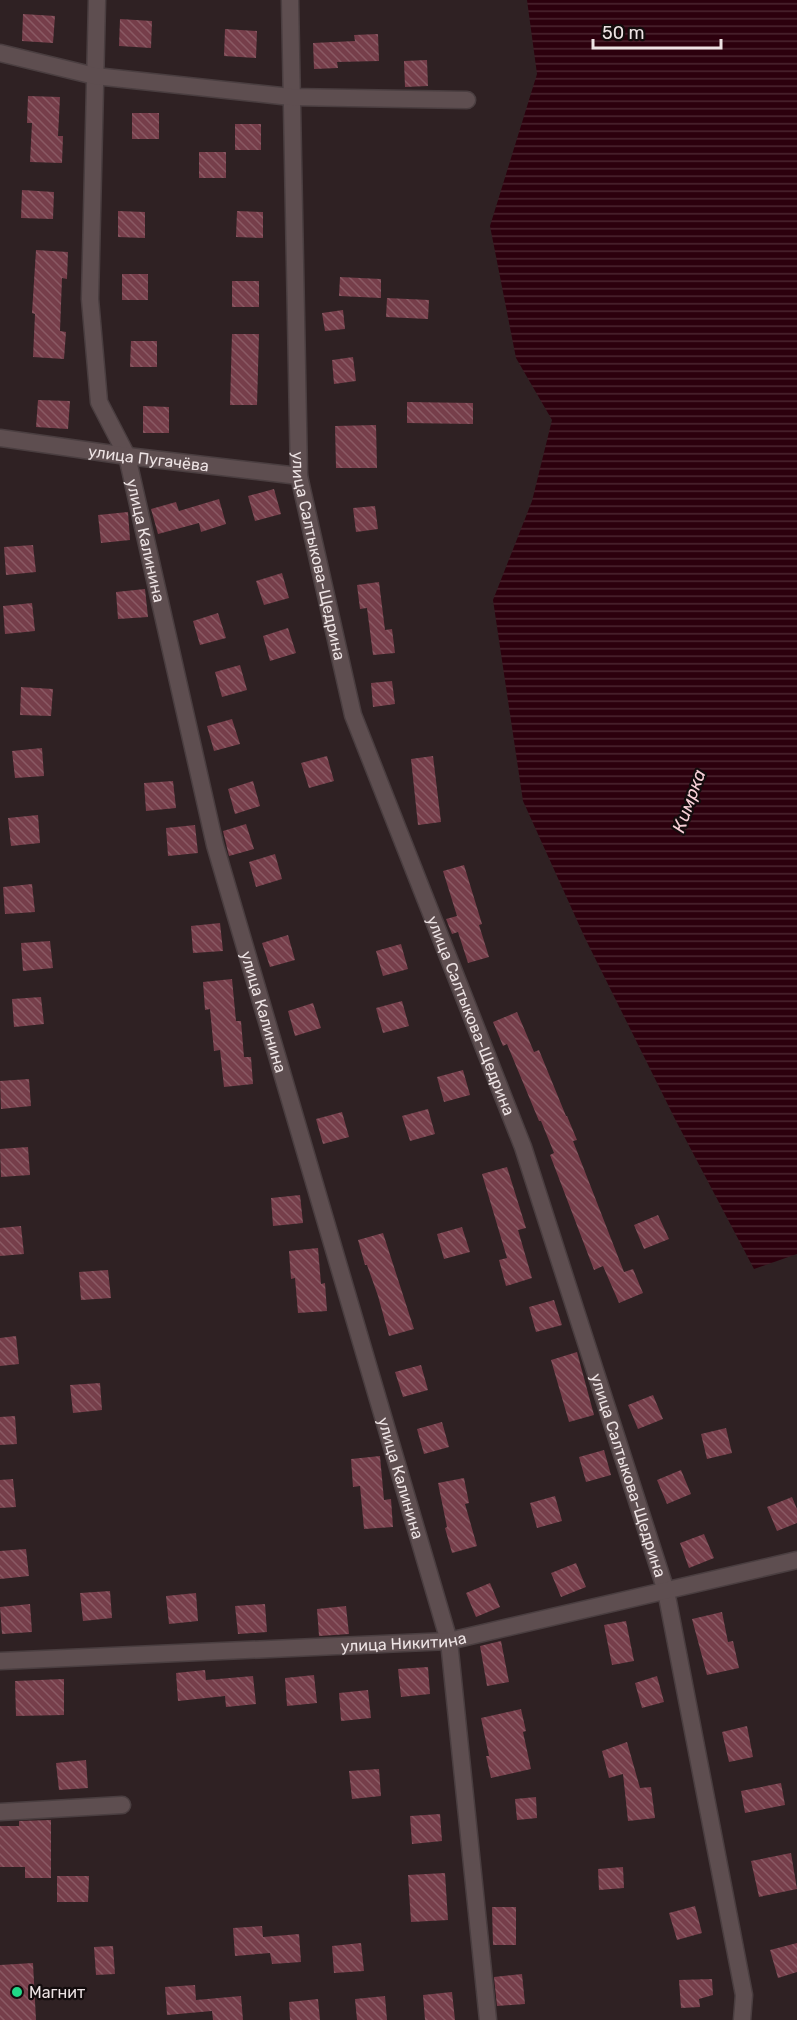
<svg xmlns="http://www.w3.org/2000/svg" width="797" height="2020" viewBox="0 0 797 2020" font-family="Rubik,sans-serif">
  <style>
    .water { fill: url(#water-rules) }
    .building { fill: url(#building-back-hatch) }
    .lines { fill: none; stroke-linecap: round; stroke-linejoin: round }
    .minor-casing { stroke: #4a3e40; stroke-width: 19 }
    .minor { stroke: #5e4e50; stroke-width: 16 }
    .poi-dot { fill: #20d887; stroke: #130c0d; stroke-width: 2 }
    .labels { text-anchor: middle; dominant-baseline: central; stroke-width: 4.5; stroke-linejoin: round; paint-order: stroke }
    .street-label { font-size: 16px; fill: #ede3e4; stroke: #130c0d }
    .poi-label { font-size: 16px; fill: #ede3e4; stroke: #130c0d; text-anchor: start }
    .water-label { font-size: 18px; font-style: italic; fill: #f7d0d7; stroke: #130c0d }
  </style>
  <defs>
    <pattern id="water-rules" width="6" height="5" patternUnits="userSpaceOnUse" patternTransform="scale(1.5)"><rect width="6" height="5" fill="#2c000d"/><path d="M0 2.5h6" fill="none" stroke="#4b2530"/></pattern>
    <pattern id="building-back-hatch" width="6" height="6" patternUnits="userSpaceOnUse" patternTransform="scale(1.5)"><rect width="6" height="6" fill="#763e4a"/><path d="M-1 5l2 2M0 0l6 6M5-1l2 2" fill="none" stroke="#8a5a64"/></pattern>
  </defs>
  <rect width="100%" height="100%" fill="#2f2123"/>
  <!-- water -->
  <path class="water" d="M527 0H797V1254L754 1269 676 1121 585 938 523 801 493 600 532 501 552 420 516 358 490 226 537 74Z"/>
  <!-- building -->
  <path class="building" d="M23 14 55 16 53 43 22 41Z
    M120 19 152 21 151 48 119 46Z
    M225 29 257 31 256 58 224 56Z
    M378 34 379 61 337 62 338 68 314 69 313 43 355 41 354 35Z
    M427 60 428 86 405 87 404 61Z
    M28 96 60 97 58 136H63L62 163 30 162 32 123H27Z
    M132 113H159V139H132Z
    M235 124H261V150H235Z
    M199 152H226V178H199Z
    M22 190 54 192 53 219 21 218Z
    M118 211 145 212V238L118 237Z
    M237 211 263 212V238L236 237Z
    M36 250 68 252 67 279 62 278 60 331 66 332 64 359 33 357 35 314 32 313Z
    M122 274H148V300H122Z
    M340 277 381 279V298L339 296Z
    M232 281H259V307H232Z
    M387 298 429 300 428 319 386 317Z
    M343 310 345 329 325 331 322 313Z
    M232 334H259L257 405H230Z
    M131 341H157V367H130Z
    M353 357 356 381 334 384 332 360Z
    M38 400 70 401 68 429 36 427Z
    M407 402 473 403V424L407 423Z
    M143 406 169 407V433H143Z
    M376 425 377 468H336L335 426Z
    M274 489 281 514 255 521 248 496Z
    M219 499 226 524 201 532 199 523 158 534 151 509 176 502 179 511Z
    M375 506 378 529 356 532 353 508Z
    M128 512 130 540 101 543 98 515Z
    M33 545 36 572 6 575 4 547Z
    M282 573 289 598 264 605 256 581Z
    M379 582 385 630 392 629 395 653 373 655 367 608 360 609 357 585Z
    M145 589 148 617 118 619 116 592Z
    M32 603 35 631 5 634 3 606Z
    M218 613 226 638 200 645 193 621Z
    M288 628 296 653 270 661 263 636Z
    M240 665 247 690 222 697 215 672Z
    M392 681 395 704 373 707 371 683Z
    M21 687 53 689 51 716 20 715Z
    M232 719 240 744 214 751 207 726Z
    M42 748 44 776 15 778 12 751Z
    M327 756 334 781 309 788 301 763Z
    M433 756 441 822 418 825 411 759Z
    M173 781 176 808 146 811 144 783Z
    M253 781 260 806 235 814 228 789Z
    M38 815 40 843 11 846 8 818Z
    M246 824 254 849 229 856 223 831Z
    M195 825 198 853 168 856 166 828Z
    M275 854 282 879 256 887 249 862Z
    M464 865 482 924 479 925 489 957 468 963 458 932 452 934 446 919 457 916 443 871Z
    M32 884 35 912 5 914 3 887Z
    M220 923 223 951 193 953 191 926Z
    M288 935 295 960 270 967 262 943Z
    M50 941 53 968 23 971 21 943Z
    M401 944 408 969 383 976 376 951Z
    M232 979 236 1021H241L244 1057H251L253 1084 224 1087 220 1050 214 1051 210 1009 205 1010 203 982Z
    M41 997 44 1024 14 1027 12 999Z
    M402 1001 409 1026 383 1033 376 1008Z
    M313 1003 321 1028 295 1036 288 1011Z
    M517 1012 534 1052 539 1050 566 1116H567L577 1140 573 1141 624 1272 633 1269 643 1293 619 1303 603 1266 594 1270 550 1155 554 1153 541 1121H539L507 1044 503 1046 493 1022Z
    M463 1070 470 1095 444 1102 437 1077Z
    M29 1079 31 1106 1 1109 0 1081Z
    M428 1109 435 1134 410 1141 402 1116Z
    M342 1112 349 1137 323 1144 316 1119Z
    M28 1147 30 1175 1 1177 0 1149Z
    M507 1167 526 1228 518 1230 532 1278 506 1286 499 1260 507 1258 482 1174Z
    M300 1195 303 1223 273 1226 271 1198Z
    M658 1215 669 1239 644 1249 634 1225Z
    M21 1226 24 1254 0 1256V1228Z
    M462 1227 470 1252 444 1259 437 1234Z
    M383 1233 414 1329 389 1336 378 1296 367 1265H365L358 1240Z
    M318 1248 321 1284 325 1283 327 1311 298 1313 295 1278 291 1279 289 1251Z
    M108 1270 111 1298 81 1300 79 1272Z
    M554 1300 562 1325 536 1332 529 1307Z
    M16 1336 19 1364 0 1366V1338Z
    M577 1352 594 1415 569 1422 551 1360Z
    M421 1365 428 1390 403 1397 395 1372Z
    M100 1383 102 1410 73 1413 70 1385Z
    M653 1395 663 1419 638 1429 628 1405Z
    M15 1416 17 1444 0 1445V1417Z
    M442 1422 449 1447 424 1454 417 1429Z
    M726 1428 732 1453 707 1459 701 1434Z
    M604 1450 611 1475 586 1482 579 1457Z
    M380 1456 384 1500 391 1499 393 1527 364 1529 360 1486 353 1487 351 1459Z
    M681 1470 691 1494 667 1504 657 1480Z
    M464 1478 469 1503 465 1504 477 1546 452 1553 445 1528 447 1527 438 1483Z
    M13 1479 16 1507 0 1508V1480Z
    M555 1496 562 1521 537 1528 530 1503Z
    M792 1497 797 1509V1523L777 1531 767 1507Z
    M704 1534 714 1558 689 1568 680 1543Z
    M26 1549 29 1576 0 1579V1551Z
    M576 1563 586 1587 561 1597 551 1573Z
    M490 1583 500 1607 476 1617 466 1593Z
    M110 1591 112 1618 83 1621 80 1593Z
    M196 1593 198 1621 169 1624 166 1596Z
    M30 1604 32 1632 2 1634 0 1607Z
    M265 1604 267 1632 238 1634 235 1606Z
    M346 1606 349 1634 319 1636 317 1609Z
    M722 1612 728 1642 733 1641 739 1668 707 1675 692 1619Z
    M626 1621 634 1661 612 1665 604 1625Z
    M501 1641 509 1682 487 1686 480 1646Z
    M428 1667 430 1694 401 1697 398 1669Z
    M205 1670 206 1680 253 1676 256 1704 226 1707 225 1696 178 1701 176 1673Z
    M314 1675 317 1703 287 1706 285 1678Z
    M657 1676 664 1702 642 1708 635 1683Z
    M64 1679V1715L16 1716 15 1681Z
    M368 1690 371 1718 341 1721 339 1693Z
    M521 1709 526 1731 523 1732 531 1769 491 1778 486 1756H489L481 1718Z
    M747 1726 753 1757 729 1762 722 1732Z
    M627 1742 640 1788 651 1787 655 1818 628 1821 623 1774 609 1778 602 1751Z
    M86 1760 88 1788 59 1790 56 1763Z
    M379 1769 381 1796 352 1799 349 1771Z
    M781 1783 785 1805 745 1813 741 1791Z
    M536 1797 537 1818 517 1820 515 1799Z
    M440 1814 442 1841 412 1844 410 1816Z
    M51 1820V1878H25V1867H0V1826H19V1821Z
    M791 1853 797 1889 759 1897 751 1861Z
    M623 1867 624 1888 599 1890 598 1869Z
    M445 1873 448 1920 411 1922 408 1875Z
    M57 1876H89L88 1902H57Z
    M695 1906 702 1933 677 1940 669 1913Z
    M492 1907H516V1945H493Z
    M262 1926 263 1937 299 1934 301 1962 272 1964 270 1953 235 1956 233 1928Z
    M361 1943 364 1971 334 1973 332 1946Z
    M797 1943V1972L778 1978 770 1950Z
    M113 1946 115 1974 96 1975 94 1947Z
    M33 1963 36 2020H0V1965Z
    M522 1974 525 2004 497 2006 494 1977Z
    M712 1979 713 1995 699 1999 700 2007 681 2008 679 1980Z
    M195 1985 196 2000 241 1996 243 2020H213L212 2011 167 2015 165 1987Z
    M452 1992 455 2020H425L423 1995Z
    M385 1996 387 2020H357L355 1999Z
    M318 1999 320 2020H290L289 2002Z"/>
  <g class="lines">
    <defs>
      <g id="minor">
        <path id="s1" d="M97 0 90 299 99 402 127 456 215 845 449 1641 488 2020"/>
        <path id="s2" d="M290 0 299 476 353 715 523 1147 666 1591 744 1995 742 2020"/>
        <path d="M0 53 95 76 291 97 467 100"/>
        <path id="s3" d="M0 438 127 456 299 476"/>
        <path id="s4" d="M0 1661 449 1641 797 1560"/>
        <path d="M0 1812 122 1805"/>
      </g>
    </defs>
    <!-- minor casing -->
    <use href="#minor" class="minor-casing"/>
    <!-- minor -->
    <use href="#minor" class="minor"/>
  </g>
  <!-- markers -->
  <circle class="poi-dot" cx="17" cy="1992" r="6"/>
  <g class="labels">
    <!-- street labels -->
    <g class="street-label">
      <text stroke="none"><textPath href="#s3" startOffset="150">улица Пугачёва</textPath></text>
      <text stroke="none"><textPath href="#s1" startOffset="550">улица Калинина</textPath></text>
      <text stroke="none"><textPath href="#s2" startOffset="558">улица Салтыкова-Щедрина</textPath></text>
      <text stroke="none"><textPath href="#s1" startOffset="1036">улица Калинина</textPath></text>
      <text stroke="none"><textPath href="#s2" startOffset="1044">улица Салтыкова-Щедрина</textPath></text>
      <text stroke="none"><textPath href="#s2" startOffset="1530">улица Салтыкова-Щедрина</textPath></text>
      <text stroke="none"><textPath href="#s1" startOffset="1522">улица Калинина</textPath></text>
      <text stroke="none"><textPath href="#s4" startOffset="404">улица Никитина</textPath></text>
    </g>
    <!-- poi labels -->
    <g class="poi-label">
      <text x="29" y="1992">Магнит</text>
    </g>
    <!-- water labels -->
    <g class="water-label">
      <text transform="translate(689 801) rotate(-70)">Кимрка</text>
    </g>
  </g>
  <!-- scale -->
  <path d="M593 39v9h128v-9" fill="none" stroke="#ede3e4" stroke-width="3"/>
  <text x="602" y="39" font-size="18" fill="#ede3e4" stroke="#130c0d" stroke-width="4.5" paint-order="stroke">50 m</text>
</svg>
